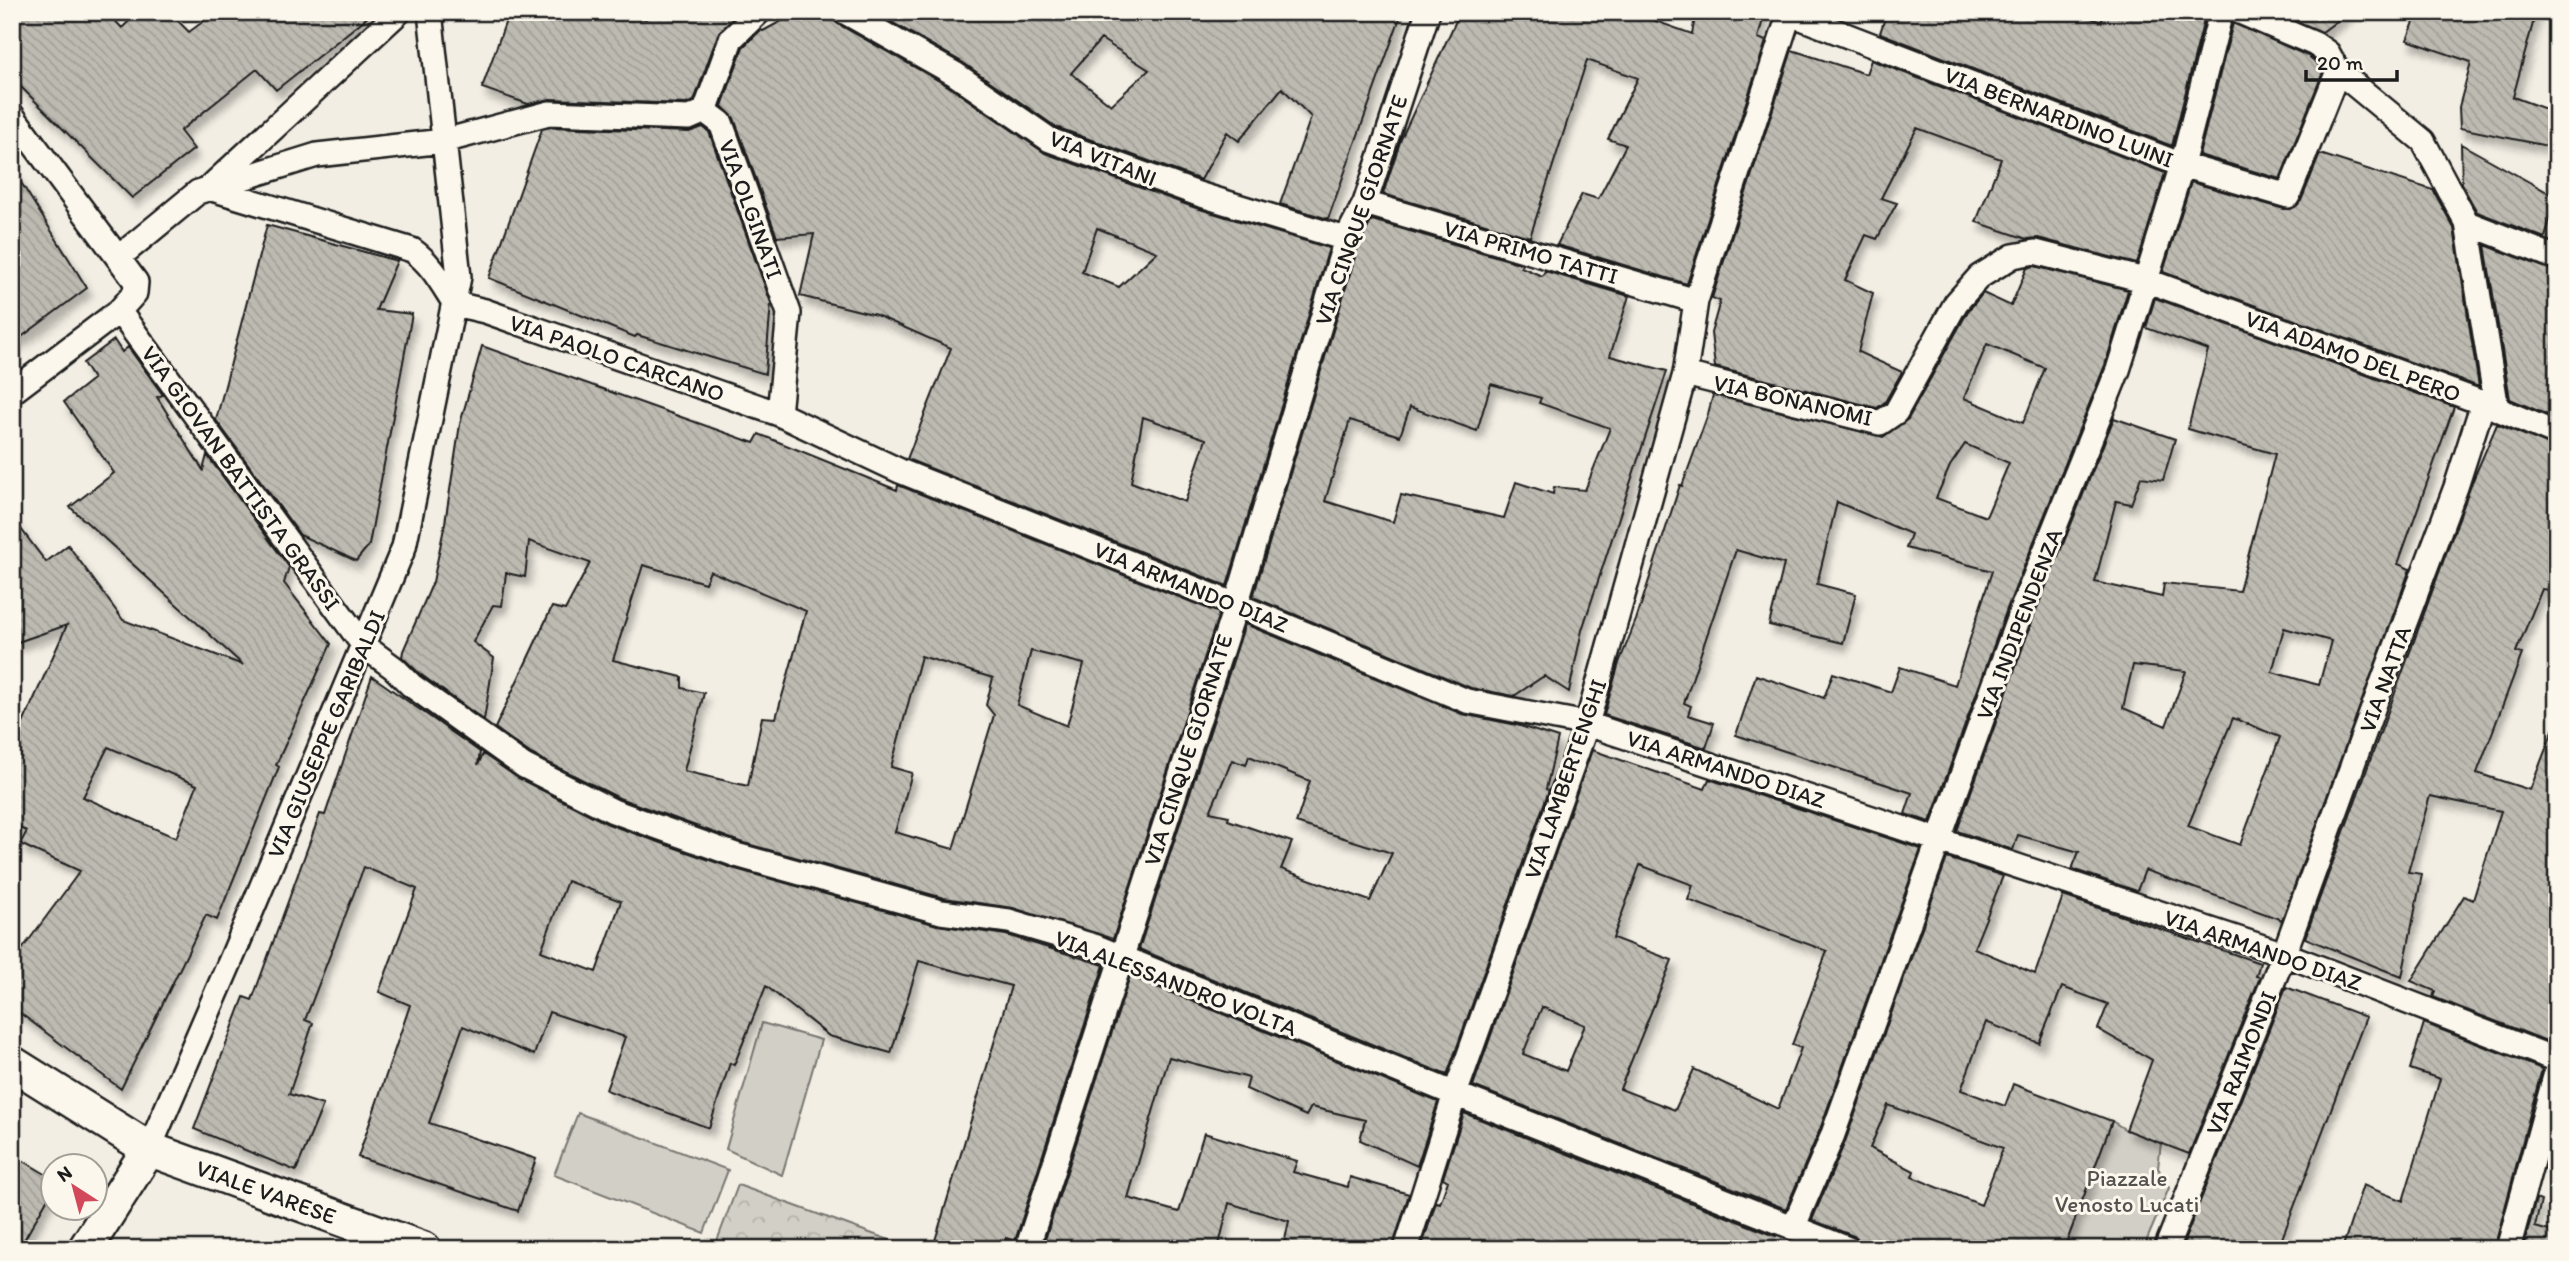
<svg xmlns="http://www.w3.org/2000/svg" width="2569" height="1261" viewBox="0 0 2569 1261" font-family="Itim,sans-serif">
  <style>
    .park { fill: url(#park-crowns); stroke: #777671; stroke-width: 2 }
    .garden { fill: #d2cfc6; stroke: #777671; stroke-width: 2 }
    .building { fill: url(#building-back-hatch); stroke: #1c1c1c; stroke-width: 2; fill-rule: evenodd; filter: url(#shadow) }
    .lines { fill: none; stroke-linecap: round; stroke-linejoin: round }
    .street-tunnel { stroke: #d2cec6; stroke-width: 23; stroke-dasharray: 23 11; stroke-linecap: butt }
    .street-casing { stroke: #1c1c1c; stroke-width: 28 }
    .secondary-casing { stroke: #1c1c1c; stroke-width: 38 }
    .street { stroke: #fbf7ec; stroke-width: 23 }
    .secondary { stroke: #fbf7ec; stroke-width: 33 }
    .labels { text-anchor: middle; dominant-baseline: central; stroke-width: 6; stroke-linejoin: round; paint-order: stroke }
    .street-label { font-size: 23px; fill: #1c1c1c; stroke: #fbf7ec }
    .park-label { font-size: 23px; fill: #53524f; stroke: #fbf7ec }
  </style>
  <defs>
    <pattern id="park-crowns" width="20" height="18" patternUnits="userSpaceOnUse" patternTransform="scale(1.75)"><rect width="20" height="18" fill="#d2cfc6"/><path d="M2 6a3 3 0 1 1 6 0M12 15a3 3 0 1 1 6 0" fill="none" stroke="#b4b1aa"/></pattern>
    <pattern id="building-back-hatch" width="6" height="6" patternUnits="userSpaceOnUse" patternTransform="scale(1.75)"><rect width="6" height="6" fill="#bdbab1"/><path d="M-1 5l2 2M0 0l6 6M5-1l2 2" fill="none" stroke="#a29f98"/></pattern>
    <filter id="shadow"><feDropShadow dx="4.5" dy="8" stdDeviation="3.5" flood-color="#0004"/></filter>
  </defs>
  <rect width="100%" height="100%" fill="#f2eee4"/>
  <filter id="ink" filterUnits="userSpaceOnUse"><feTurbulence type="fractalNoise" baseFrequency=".0143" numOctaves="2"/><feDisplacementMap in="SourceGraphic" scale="14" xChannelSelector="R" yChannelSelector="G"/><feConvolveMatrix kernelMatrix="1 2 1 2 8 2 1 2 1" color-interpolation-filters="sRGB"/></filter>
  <g filter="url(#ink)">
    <!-- park -->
    <path class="park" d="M738 1185 914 1249H714Z"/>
    <!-- garden -->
    <path class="garden" d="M762 1023 821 1040 782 1175 726 1149Z
      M578 1113 728 1170 704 1233 554 1175Z
      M2112 1121 2126 1130 2161 1143 2158 1168 2169 1188 2143 1249H2064Z"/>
    <!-- building -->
    <path class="building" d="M12 12H107L122 28 138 12H169L189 32 216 12H374L276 90 257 69 180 131 194 149 132 198 12 78Z
      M509 12H596L646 19 651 12H733L737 14 718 34 694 101 686 104 550 99 528 104 482 88Z
      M798 12H831L833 20 838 24 948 86 1045 153 1193 207 1329 248 1227 586 907 459 951 348 876 315 800 296 814 234 777 237 734 118 722 106 743 47 761 30 763 31ZM1097 228 1157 252 1119 287 1082 272ZM1143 417 1206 439 1185 502 1131 482Z
      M874 12H1402L1328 219 1280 204 1311 117 1282 88 1239 141 1227 132 1201 180 1056 127 962 62ZM1101 39 1149 70 1111 105 1071 73Z
      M1460 12H1630L1692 34 1696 12H1765L1758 38 1766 41 1687 284 1557 245 1582 194 1598 199 1626 145 1608 139 1638 78 1587 60 1530 237 1383 194 1401 139Z
      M1887 12H2076L2101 22 2105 12H2206L2172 146 1880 33Z
      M2276 12H2349L2322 32Z
      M2418 12H2536L2513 97 2557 113V148L2460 128 2459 107 2471 62 2407 40Z
      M2233 23 2308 56 2317 63 2323 72 2280 179 2199 155Z
      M1792 50 1866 74 1871 60 2165 173 2137 264 2038 238 2027 239 1976 222 2001 159 1917 128 1881 198 1897 203 1877 239 1866 235 1845 280 1873 293 1858 352 1902 372 1885 402 1877 408 1715 367 1711 333 1720 301 1712 298Z
      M551 127 689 132 703 127 709 132 771 303 765 374 637 335 635 337 489 278 542 129Z
      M2461 144 2556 197 2545 238 2477 212 2462 185Z
      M2320 154 2433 190 2454 228 2479 387 2163 272 2191 182 2284 209H2291L2301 201Z
      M12 168 87 288 12 344Z
      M1372 220 1522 264 1521 267 1542 276 1545 271 1629 296 1610 356 1667 371 1582 630 1569 692 1544 676 1514 696 1471 688 1253 597 1359 244ZM1491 384 1541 398 1539 403 1610 428 1585 490 1554 487 1553 494 1516 482 1504 518 1401 495 1393 522 1325 501 1350 420 1400 436 1410 407 1477 431Z
      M267 225 397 261 376 310 412 314 369 545 356 561 300 535 216 420Z
      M2485 245 2557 272V419L2510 399Z
      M2034 266 2128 290 2105 365 2008 606 1930 822 1905 814 1912 793 1736 735 1756 675 1824 698 1833 673 1891 692 1900 667 1955 685 1992 571 1906 548 1911 534 1837 502 1817 584 1856 594 1843 643 1769 625 1784 564 1736 550 1684 703 1691 706 1688 715 1714 723 1706 748 1604 715 1619 663 1636 620 1680 485 1682 486 1708 414 1713 395 1883 437 1908 419 1968 311 1983 293 2011 306 2027 268ZM1987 344 2045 368 2023 423 1964 398ZM1965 444 2009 463 1986 517 1936 498 1950 466Z
      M2155 298 2454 407 2398 564 2410 569 2282 920 2145 870 2137 891 2072 869 2079 852 2018 835 2013 850 1957 831 2034 616 2114 418 2175 439 2163 480 2141 477 2131 504 2116 501 2095 582 2162 597 2164 583 2239 591 2275 454 2188 429 2208 350 2146 328ZM2284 628 2331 641 2319 685 2272 672ZM2133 665 2186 671 2166 726 2123 708ZM2233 718 2280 737 2240 845 2188 826Z
      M114 340 122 352 128 347 163 395 157 397 203 470 207 455 289 567 284 583 331 644 276 765 279 767 217 920 206 915 121 1089 12 1007V963L80 871 20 844 27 831 12 825V748L67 625 12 644V517L46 562 68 545 123 620 243 665 70 507 114 473 64 402 93 379 83 363ZM108 747 197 785 176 838 83 797Z
      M482 346 754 443 759 434 897 490 898 485 1219 613 1113 939 1013 908 944 898 740 842 619 798 531 754 495 728 552 607 565 610 590 563 529 541 525 577 506 573 502 606 493 605 473 642 494 658 484 720 420 674 402 657 403 651 433 582 445 523 460 424ZM643 565 705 583 710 571 806 611 776 718 762 717 748 786 684 771 704 693 682 688V677L613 660ZM1031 651 1084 664 1067 726 1017 705ZM921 656 993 678 986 705 994 715 953 849 895 832 912 773 891 767Z
      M2497 424 2557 448V591L2542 589 2516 652 2522 654 2477 773 2530 790 2555 725H2557V1045L2433 997 2435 991 2411 981 2464 896 2473 900 2501 811 2430 796 2408 872 2422 874 2402 977 2305 938 2473 480Z
      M1245 624 1462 714 1517 725 1558 738 1546 789 1549 790 1447 1075 1139 949ZM1249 756 1310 781 1296 823 1392 853 1370 901 1281 869 1292 842 1228 820 1229 816 1210 812 1232 760 1246 765Z
      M372 676 480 752 478 765 483 754 518 778 608 824 732 868 937 925 1006 935 1104 965 1015 1241 1006 1238 1003 1249H950L934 1244 1011 986 919 961 891 1053 829 1036 766 986 734 1065 730 1063 709 1128 606 1090 625 1037 549 1012 534 1055 463 1026 429 1123 536 1159 518 1211 358 1157 410 1005 379 992 417 889 364 867 305 1020 313 1023 289 1094 323 1105 296 1171 194 1129 244 997 252 1000 320 814 325 815ZM567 881 621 901 596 972 541 951Z
      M1592 750 1705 789 1709 779 1921 849 1819 1132 1786 1209 1473 1086ZM1640 865 1693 885 1688 900 1827 951 1792 1045 1801 1048 1778 1109 1694 1069 1675 1110 1620 1089 1672 960 1613 938ZM1542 1007 1585 1025 1566 1071 1523 1054Z
      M1947 858 2003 876 1974 948 2035 974 2063 896 2260 963 2256 976 2260 977 2189 1154 2126 1130 2152 1060 2098 1029 2108 1004 2062 987 2039 1043 1986 1022 1961 1090 2005 1106 2013 1084 2112 1121 2064 1249H1862L1859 1241 1854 1236 1812 1220 1845 1142ZM1888 1105 2003 1148 1981 1205 1912 1177 1914 1171 1870 1148Z
      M1130 976 1438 1102 1417 1166 1360 1140 1365 1120 1311 1107 1306 1116 1246 1089 1249 1078 1169 1057 1128 1198 1179 1212 1204 1133 1297 1161 1293 1172 1348 1187 1350 1177 1409 1194 1392 1249H1283L1289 1221 1229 1203 1218 1249H1042Z
      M2286 987 2366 1017 2278 1249H2181Z
      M2424 1023 2542 1069 2494 1249H2342L2363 1185 2403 1201 2440 1079 2410 1069Z
      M1464 1113 1788 1241 1809 1249H1708L1687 1241 1684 1249H1421L1436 1202 1440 1203 1448 1181 1443 1178Z
      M12 1154 52 1178V1191L19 1249H12Z
      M2536 1199 2541 1201 2535 1227 2557 1233V1249H2523Z"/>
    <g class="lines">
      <!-- street-tunnel -->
      <path class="street-tunnel" d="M1784 1249 1793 1228"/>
      <defs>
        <path id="street" d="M399 12 209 188 412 250C432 264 442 284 455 304
          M845 12 955 74 1050 140 1198 194 1346 239
          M1786 12 2182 165 2288 196 2338 71 2423 141 2467 223 2497 409
          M2240 12 2315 44 2328 53 2338 71
          M705 111 721 123 789 313 779 414 900 471 1236 605 1467 701 1587 724 2284 954 2557 1060
          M12 115 136 282 135 293 119 311 12 392
          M1365 203 1696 301
          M2467 223 2557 258
          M119 257 198 192 317 155 444 141 549 113 689 118 705 111 731 39 759 12
          M455 304 485 311 779 414
          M119 311 364 646 394 668 411 685 524 766 613 811 736 855 941 912 1009 921 1094 946 1455 1094 1848 1249
          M1685 374 1880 423 1896 412 1956 303 1979 277 2013 256 2035 252 2148 281 2483 403 2557 434
          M149 1149 233 955 404 547 459 277 430 12
          M1793 1228 1832 1137 2021 611 2118 370 2182 165 2221 12
          M1027 1249 1236 605 1346 239 1365 203 1428 12
          M1406 1249 1455 1094 1587 724 1685 374 1696 301 1790 12
          M2166 1249 2284 954 2383 681 2456 487 2483 403
          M2508 1249 2557 1069"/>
        <path id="secondary" d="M12 1063 149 1149 424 1249
          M85 1249 149 1149"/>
      </defs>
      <!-- street casing -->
      <use href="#street" class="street-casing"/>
      <!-- secondary casing -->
      <use href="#secondary" class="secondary-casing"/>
      <!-- street -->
      <use href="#street" class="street"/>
      <!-- secondary -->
      <use href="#secondary" class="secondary"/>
    </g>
  </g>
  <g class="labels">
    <!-- street labels -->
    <g class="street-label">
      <text transform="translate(2059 117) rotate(21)">VIA BERNARDINO LUINI</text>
      <text transform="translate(1103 158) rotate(22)">VIA VITANI</text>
      <text transform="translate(751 209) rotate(70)">VIA OLGINATI</text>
      <text transform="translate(1361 210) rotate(-71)">VIA CINQUE GIORNATE</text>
      <text transform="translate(1531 252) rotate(16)">VIA PRIMO TATTI</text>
      <text transform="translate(2353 356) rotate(20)">VIA ADAMO DEL PERO</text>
      <text transform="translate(617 358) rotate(19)">VIA PAOLO CARCANO</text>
      <text transform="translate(1793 400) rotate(13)">VIA BONANOMI</text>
      <text transform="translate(241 478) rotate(54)">VIA GIOVAN BATTISTA GRASSI</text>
      <text transform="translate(1191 587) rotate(22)">VIA ARMANDO DIAZ</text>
      <text transform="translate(2019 624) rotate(-69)">VIA INDIPENDENZA</text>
      <text transform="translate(2385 679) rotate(-70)">VIA NATTA</text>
      <text transform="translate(326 734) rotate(-67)">VIA GIUSEPPE GARIBALDI</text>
      <text transform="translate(1188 750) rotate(-72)">VIA CINQUE GIORNATE</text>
      <text transform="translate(1726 769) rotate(18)">VIA ARMANDO DIAZ</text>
      <text transform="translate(1565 779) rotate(-71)">VIA LAMBERTENGHI</text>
      <text transform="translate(2263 950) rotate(19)">VIA ARMANDO DIAZ</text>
      <text transform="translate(1176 983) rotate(21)">VIA ALESSANDRO VOLTA</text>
      <text transform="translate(2241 1063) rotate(-68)">VIA RAIMONDI</text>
      <text transform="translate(266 1192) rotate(20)">VIALE VARESE</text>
    </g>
    <!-- park labels -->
    <g class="park-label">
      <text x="2127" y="1178">Piazzale<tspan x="2127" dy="26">Venosto Lucati</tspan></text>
    </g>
  </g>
  <!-- margin -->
  <rect width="2569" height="1261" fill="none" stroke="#fbf7ec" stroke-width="42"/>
  <rect x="21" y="21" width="2527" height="1219" fill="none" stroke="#1c1c1c" stroke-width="2.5" filter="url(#ink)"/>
  <!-- north arrow -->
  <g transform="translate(74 1187) rotate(324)"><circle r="33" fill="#fbf7ec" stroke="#a29f99" stroke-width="2"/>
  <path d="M0-5L12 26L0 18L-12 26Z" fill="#d1495b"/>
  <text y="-10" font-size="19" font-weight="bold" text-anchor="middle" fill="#1c1c1c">N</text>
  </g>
  <!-- scale -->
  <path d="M2306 70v10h91v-10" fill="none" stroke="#1c1c1c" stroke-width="3.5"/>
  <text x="2317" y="70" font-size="21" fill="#1c1c1c" stroke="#fbf7ec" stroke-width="5" paint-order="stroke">20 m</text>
</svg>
